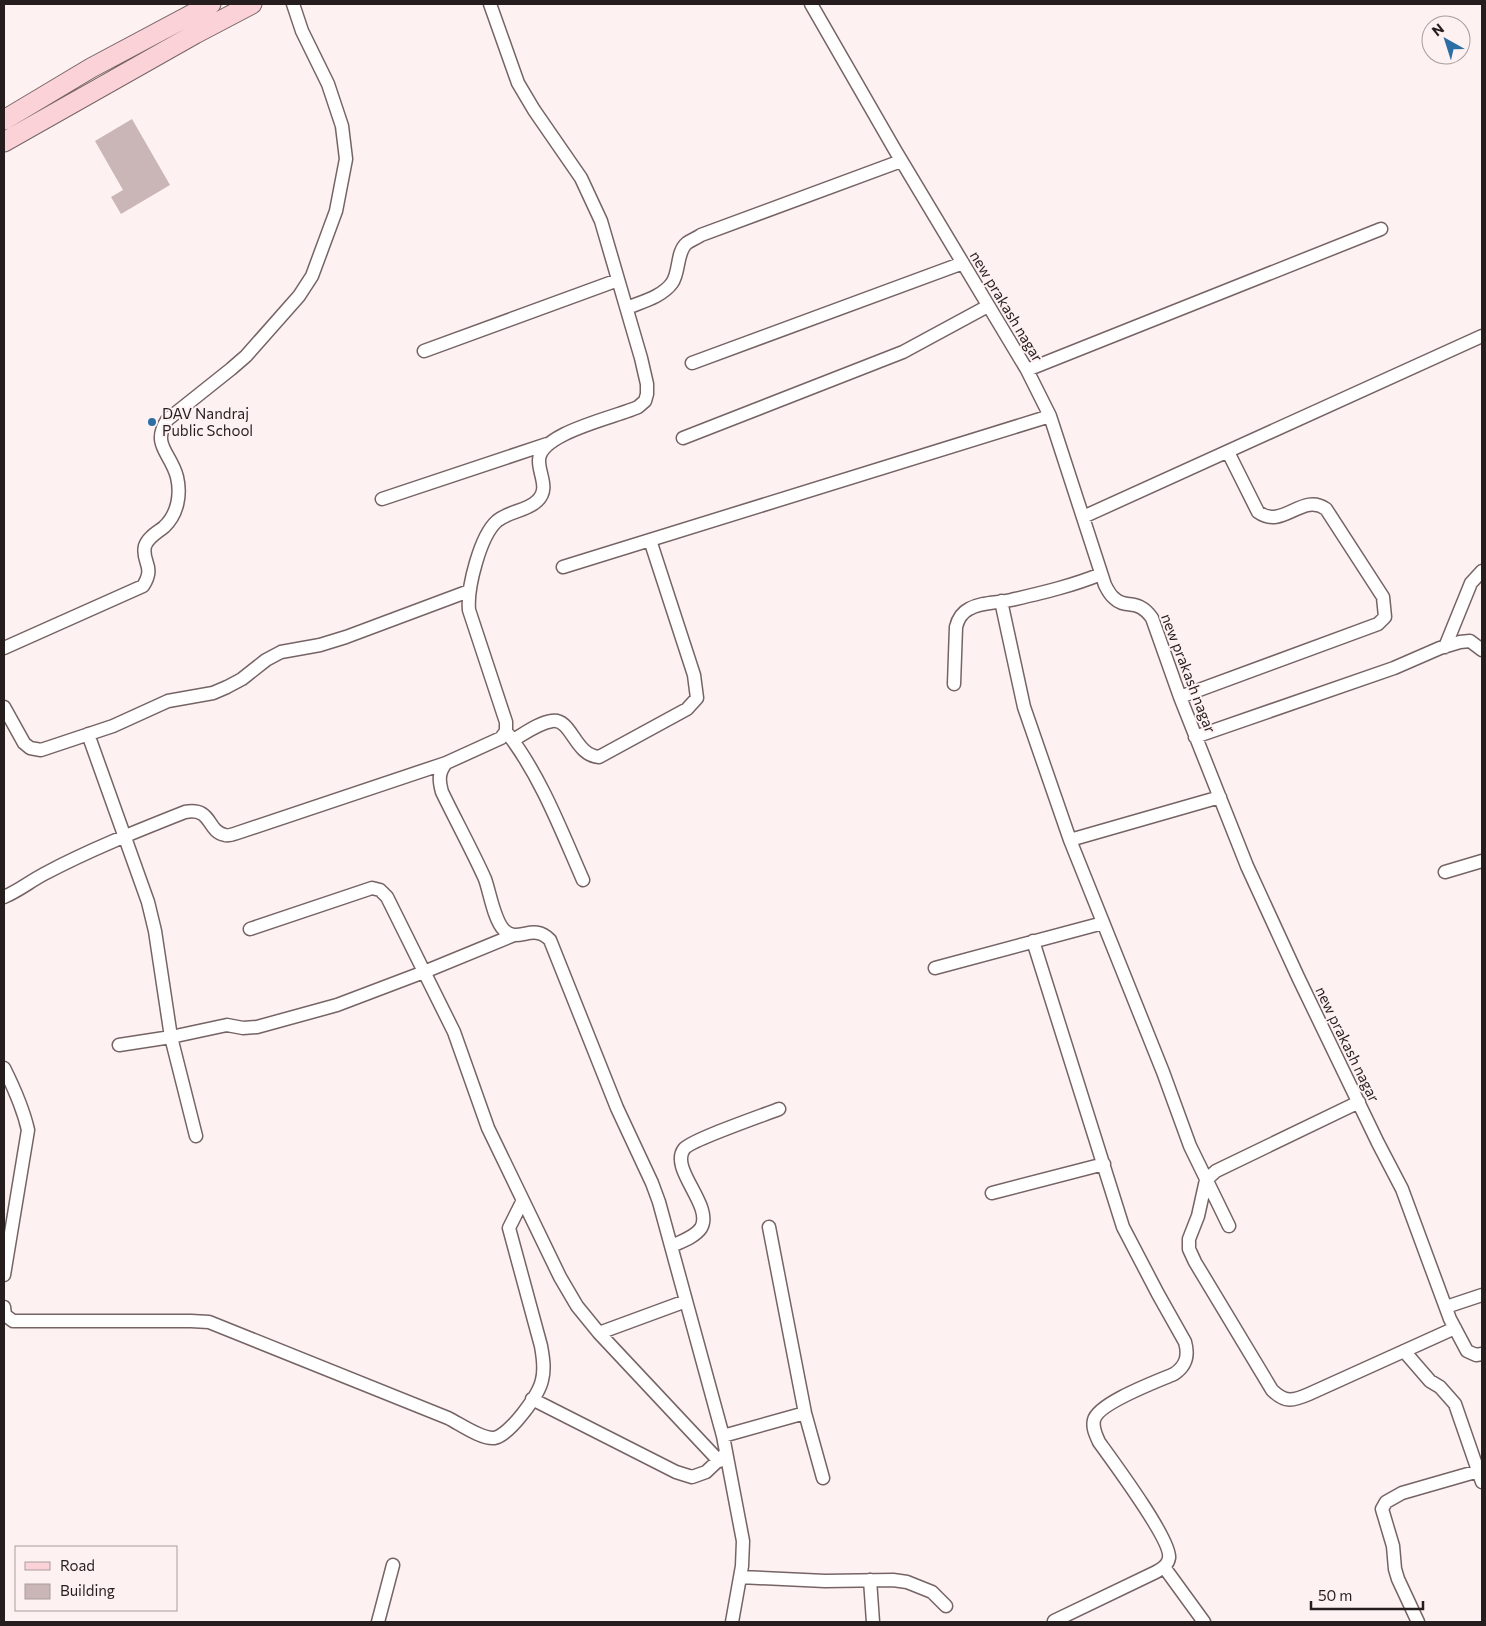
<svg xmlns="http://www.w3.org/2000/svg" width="1486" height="1626" viewBox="0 0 1486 1626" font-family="Commissioner,sans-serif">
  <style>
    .building { fill: #cbb6b7 }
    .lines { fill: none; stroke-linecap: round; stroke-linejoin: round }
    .street-casing { stroke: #766465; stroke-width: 15 }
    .secondary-casing { stroke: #766465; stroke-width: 21 }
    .street { stroke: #fff; stroke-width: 12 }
    .secondary { stroke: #fbd2d8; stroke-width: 19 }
    .poi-dot { fill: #2c6fa4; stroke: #fef1f2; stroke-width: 2 }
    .labels { text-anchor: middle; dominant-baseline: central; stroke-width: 4; stroke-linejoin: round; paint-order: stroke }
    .street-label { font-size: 15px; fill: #261e1e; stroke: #fef1f2 }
    .poi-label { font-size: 15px; fill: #261e1e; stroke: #fef1f2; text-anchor: start }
  </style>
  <rect width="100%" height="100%" fill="#fef1f2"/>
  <!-- building -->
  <path class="building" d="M132 119 170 185 121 214 111 197 123 190 95 141Z"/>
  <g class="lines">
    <defs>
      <path id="street" d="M490 4 518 83 534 110 581 178 601 221 641 358 647 384V394L645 401 638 407C617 417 538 433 539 461 539 475 550 489 537 501 527 511 509 511 497 521 480 536 467 588 469 610L506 722V731L501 738 446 763C438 773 439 781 442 792 456 821 472 850 485 879 490 893 494 920 504 930 518 944 533 922 550 940L617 1108 652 1183 659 1202 723 1436 743 1541 742 1566 732 1622
        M811 4 895 150 1027 370 1050 416 1105 585C1107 589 1110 595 1114 598 1126 610 1137 597 1152 618L1180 697 1247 866 1298 977 1378 1143 1402 1189 1450 1319 1467 1351 1476 1355 1482 1354
        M627 308C641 302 662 297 672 283 680 272 676 252 687 243 691 240 697 238 701 235L901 161
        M424 351 618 280
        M692 363 963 263
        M1027 370 1381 229
        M683 438 903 352 988 306
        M382 499 547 444
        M1083 517 1482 336
        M563 567 1050 416
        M1001 601 1024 707 1070 840 1163 1072 1190 1146 1229 1226
        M1445 647 1471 583 1482 571
        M4 648 143 586C156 566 141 562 145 546 148 537 158 532 164 527 178 514 181 494 177 477 171 453 151 445 167 420L231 369 246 356 299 296 312 276 336 211 346 159 342 126 328 84 302 31 293 4
        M954 684 956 627C958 619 961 613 969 609 981 602 997 603 1011 600 1041 593 1072 586 1101 574
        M1180 697 1378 624 1385 617 1383 597 1326 509C1302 492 1283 530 1258 512L1228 452
        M4 707 24 743 30 748 41 750 113 726 168 701 213 693 227 687 242 679 266 660 281 652 320 645 346 637 469 591
        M88 734 148 902 155 931 171 1037 196 1136
        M508 734C541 777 561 830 583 880
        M1195 737 1394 668 1440 648 1460 642 1470 641 1482 650
        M513 740C524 734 538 723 552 721 572 718 574 755 599 757L687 709 697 698 694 675 650 540
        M1070 840 1220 797
        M1445 872 1482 861
        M4 897C20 890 29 882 44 874 89 850 137 831 185 812 213 807 206 831 225 835 228 836 234 834 237 833L446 763
        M250 929 372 888 380 890 387 897 454 1032 488 1128 560 1277 577 1306 599 1333 719 1461
        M1033 941 1123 1227 1158 1294 1185 1342C1189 1356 1186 1366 1174 1374 1158 1381 1098 1403 1094 1420 1092 1428 1096 1435 1099 1442 1112 1460 1172 1541 1169 1558 1168 1565 1162 1569 1156 1572L1054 1621
        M935 968 1103 923
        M119 1045 171 1037 227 1025 243 1028 257 1027 337 1005 424 972 514 935
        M4 1068C14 1088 23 1108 28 1130L4 1275
        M1359 1102 1216 1171 1206 1180 1198 1216 1189 1239V1249L1195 1262 1272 1390C1285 1403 1293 1401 1309 1394L1455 1328
        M992 1193 1104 1164
        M769 1227 805 1413 823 1478
        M672 1246C680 1242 695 1237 701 1228 714 1206 669 1169 684 1149 691 1140 764 1115 779 1109
        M4 1307 5 1315 13 1321H191L209 1322 448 1418C460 1424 481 1439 494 1438 509 1436 539 1395 542 1380 545 1369 543 1357 541 1346L509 1228 522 1202
        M1446 1307 1482 1295
        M599 1333 686 1301
        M1404 1351 1430 1381 1440 1387 1455 1404 1482 1482
        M532 1399 676 1472 692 1477 706 1472 724 1455
        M723 1436 805 1413
        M1164 1567 1204 1622
        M740 1577 825 1581 893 1580 907 1582 932 1592 946 1606
        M870 1580 873 1622
        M378 1622 393 1565
        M1418 1622 1398 1579 1395 1569 1393 1546 1382 1509 1386 1502 1402 1493 1482 1470"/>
      <path id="secondary" d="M4 120 91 68 211 4
        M4 142 195 34 252 4"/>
    </defs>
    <!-- street casing -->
    <use href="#street" class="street-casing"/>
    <!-- secondary casing -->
    <use href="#secondary" class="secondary-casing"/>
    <!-- street -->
    <use href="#street" class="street"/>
    <!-- secondary -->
    <use href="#secondary" class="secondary"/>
  </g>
  <!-- markers -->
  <circle class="poi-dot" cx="152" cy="422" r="5"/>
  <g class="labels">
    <!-- street labels -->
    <g class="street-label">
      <text transform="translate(1007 306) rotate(59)">new prakash nagar</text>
      <text transform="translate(1189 673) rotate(69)">new prakash nagar</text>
      <text transform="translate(1348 1044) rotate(64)">new prakash nagar</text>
    </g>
    <!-- poi labels -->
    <g class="poi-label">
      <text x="162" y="413">DAV Nandraj<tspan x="162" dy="17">Public School</tspan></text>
    </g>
  </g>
  <!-- border -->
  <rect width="1486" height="1626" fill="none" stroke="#261e1e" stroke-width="10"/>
  <!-- legend -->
  <rect x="15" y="1546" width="162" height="65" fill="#fef1f2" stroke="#a89d9d"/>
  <rect x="25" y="1562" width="25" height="8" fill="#fbd2d8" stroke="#a89d9d"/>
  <text x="60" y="1571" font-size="15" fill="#261e1e">Road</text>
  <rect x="25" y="1584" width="25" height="15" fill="#cbb6b7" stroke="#a89d9d"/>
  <text x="60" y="1596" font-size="15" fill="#261e1e">Building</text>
  <!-- north arrow -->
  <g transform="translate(1446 40) rotate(321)"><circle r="24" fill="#fef1f2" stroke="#a89d9d"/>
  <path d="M0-4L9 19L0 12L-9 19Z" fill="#2c6fa4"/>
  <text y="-8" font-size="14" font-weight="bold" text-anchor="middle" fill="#261e1e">N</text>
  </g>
  <!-- scale -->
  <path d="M1311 1601v8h112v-8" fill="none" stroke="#261e1e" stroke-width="2.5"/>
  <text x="1318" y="1601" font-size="15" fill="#261e1e" stroke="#fef1f2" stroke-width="4" paint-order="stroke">50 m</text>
</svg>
